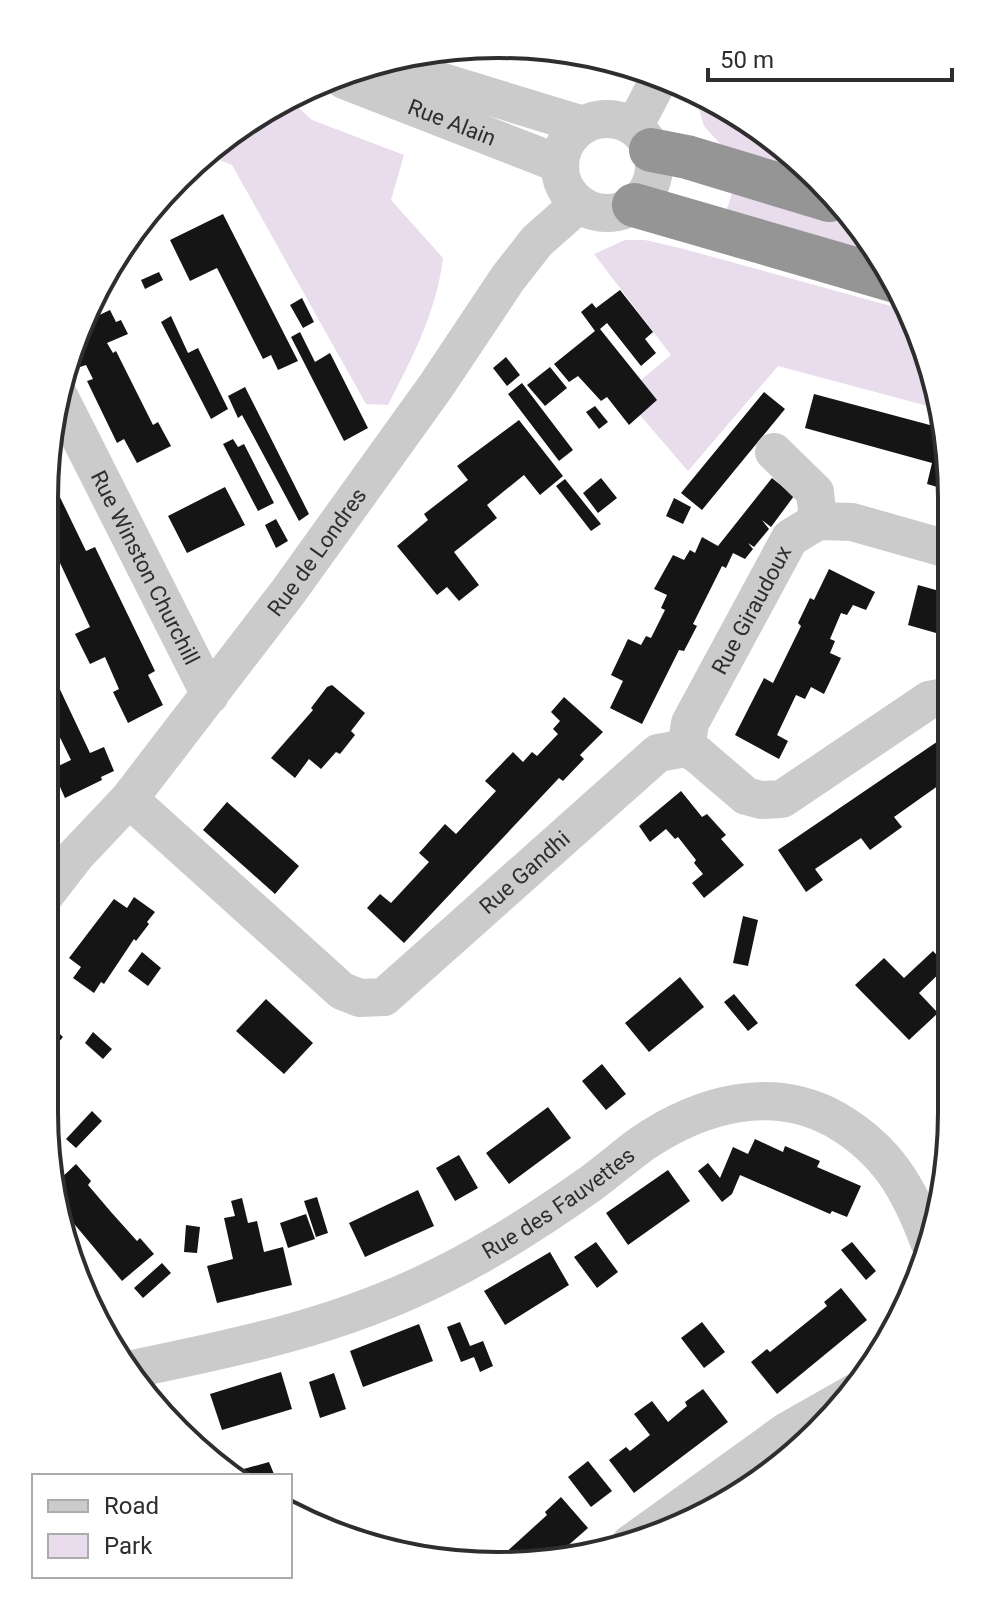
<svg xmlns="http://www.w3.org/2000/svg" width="996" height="1610" viewBox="0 0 996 1610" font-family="Roboto,sans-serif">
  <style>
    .green { fill: #e9dcec }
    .building { fill: #151515 }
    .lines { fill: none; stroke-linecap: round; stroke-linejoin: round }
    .minor { stroke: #cbcbcb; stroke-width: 38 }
    .highway { stroke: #959595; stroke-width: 44 }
    .labels { text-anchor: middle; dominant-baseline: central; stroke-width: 8; stroke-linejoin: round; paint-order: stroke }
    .street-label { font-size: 22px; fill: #2e2e2e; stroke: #fff }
    .rim { fill: none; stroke: #2e2e2e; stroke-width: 4 }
  </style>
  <rect width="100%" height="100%" fill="#fff"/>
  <!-- green -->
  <path class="green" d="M289 99 312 120 404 155 391 200 443 258C437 310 412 359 388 405L366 404 232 165 212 157 271 105Z
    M696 99 774 138 810 178 722 146 704 126Z
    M734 187 847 221 885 264 724 218Z
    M625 240H645L680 248 909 311 928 353 939 409 778 366 688 471 639 414 641 380 671 355 594 254Z"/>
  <!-- building -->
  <path class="building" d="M223 214 298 361 278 370 271 355 263 359 217 268 190 281 170 240Z
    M159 272 163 280 145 289 141 280Z
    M620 290 653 332 645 339 656 353 641 366 607 323 600 329 657 400 629 425 607 397 601 401 578 376 569 382 554 364 595 331 581 312 592 303 596 308Z
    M302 298 314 322 303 328 290 305Z
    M93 300 95 304 90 307 95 317 110 310 116 322 121 320 128 334 107 343 113 353 116 351 153 425 158 422 171 446 137 463 124 439 117 443 87 381 93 379 86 365 80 367 72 350 78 325Z
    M171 316 188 353 198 348 228 409 211 419 161 322Z
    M300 332 315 362 330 353 368 428 344 441 291 337Z
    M506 357 520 375 507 386 493 368Z
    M550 367 567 388 545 406 527 385Z
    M522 383 573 450 559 461 508 394Z
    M245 387 309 514 299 521 242 415 238 418 228 396Z
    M764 392 785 409 702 510 681 493Z
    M814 394 941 428 935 452 949 456 951 491 927 484 932 463 805 428Z
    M595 406 608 422 599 429 586 412Z
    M519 420 563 476 540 495 524 475 487 505 497 518 454 552 479 585 459 601 447 587 437 595 397 546 428 520 424 514 468 480 457 466Z
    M233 439 238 447 244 444 274 503 258 511 223 444Z
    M601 478 617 498 598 513 583 493Z
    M772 478 794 496 771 527 762 520 769 529 754 547 748 543 753 549 745 559 733 553 726 568 722 566 693 624 697 626 684 651 679 650 642 724 610 708 623 681 611 675 628 639 641 645 646 636 651 638 665 610 661 608 667 595 654 589 673 555 684 560 690 550 695 553 702 537 718 546Z
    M565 479 601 524 591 531 556 486Z
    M225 487 245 525 187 553 168 516Z
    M56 489 86 551 95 547 155 671 148 675 163 705 128 723 113 692 119 689 105 657 90 664 75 634 90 627 60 563 51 568 47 559 48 493Z
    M674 498 691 507 683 524 666 516Z
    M276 519 288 541 276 548 265 525Z
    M829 569 875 592 866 610 853 605 847 615 841 613 830 639 835 641 830 653 841 658 824 694 811 687 805 699 796 695 777 735 788 741 779 759 735 735 764 678 773 683 801 626 798 623 810 598 814 600Z
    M918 585 950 594V637L908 625Z
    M47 662 90 753 104 747 114 771 101 777 102 780 65 798 52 769 71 760 46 709Z
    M332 685 365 713 351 731 355 735 340 754 336 752 321 769 309 759 295 778 271 758 313 710 311 708 327 687Z
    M564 697 603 732 580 755 584 759 563 781 559 778 404 943 367 908 380 894 391 903 429 862 419 853 445 824 456 834 496 791 485 781 513 752 523 762 532 752 537 756 558 734 553 729 560 721 551 712Z
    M950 733V793L942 783 894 817 902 827 870 850 861 838 815 869 823 880 806 892 778 850Z
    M681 791 702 817 707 814 726 835 721 839 744 865 704 898 692 883 703 874 694 863 696 860 678 837 675 839 666 829 650 842 639 826Z
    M227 802 299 866 275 894 203 830Z
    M134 897 155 912 147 922 149 924 136 941 134 939 104 984 101 982 94 993 73 978 81 967 69 958 114 899 127 908Z
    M743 916 758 920 748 966 733 963Z
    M933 951 947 966 919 993 938 1013 909 1040 855 985 884 958 904 978Z
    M142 952 161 968 148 986 128 971Z
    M680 977 704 1007 649 1052 625 1023Z
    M734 994 758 1023 748 1031 724 1002Z
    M266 999 313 1043 284 1074 236 1031Z
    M45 1020 63 1037 44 1059Z
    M93 1032 112 1049 103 1059 85 1043Z
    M602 1064 626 1094 606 1110 582 1081Z
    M44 1085 55 1095 44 1108Z
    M548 1107 571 1138 509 1184 486 1153Z
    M948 1110V1137H947L940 1113Z
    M92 1111 102 1121 76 1148 66 1139Z
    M755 1139 783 1152 785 1146 820 1161 817 1167 861 1186 847 1217 832 1211 830 1214 740 1175 732 1194 722 1202 698 1171 708 1163 720 1178 733 1147 748 1154Z
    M459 1155 478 1188 455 1201 436 1168Z
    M76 1164 91 1181 88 1185 111 1212 137 1241 140 1238 154 1254 122 1281 60 1207 56 1183Z
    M668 1170 690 1201 628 1245 606 1213Z
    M418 1190 434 1226 365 1257 349 1223Z
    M317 1197 328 1233 316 1237 304 1201Z
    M242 1198 248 1223 257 1221 264 1252 283 1247 292 1285 217 1303 207 1266 233 1259 224 1218 235 1216 231 1201Z
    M306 1214 315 1239 288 1248 280 1223Z
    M186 1225 200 1227 197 1253 184 1252Z
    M596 1242 618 1272 597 1288 574 1257Z
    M852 1242 876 1271 866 1280 841 1250Z
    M550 1252 569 1285 505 1325 484 1291Z
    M162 1263 171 1273 143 1298 134 1288Z
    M841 1288 867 1320 777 1394 751 1362 767 1349 770 1352 827 1306 824 1302Z
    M460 1322 470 1346 483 1341 493 1366 480 1372 474 1357 461 1362 447 1327Z
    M702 1322 725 1352 704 1368 681 1338Z
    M419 1324 433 1361 363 1387 350 1351Z
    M281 1372 292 1409 222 1430 210 1394Z
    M334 1373 346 1409 320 1418 309 1382Z
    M703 1389 728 1422 634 1493 609 1460 626 1447 630 1451 650 1435 634 1414 652 1401 668 1422 687 1406 685 1402Z
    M588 1461 612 1491 591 1507 568 1477Z
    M269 1462 274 1474 235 1476 233 1472Z
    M561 1497 588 1528 556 1556 492 1565 547 1515 545 1512Z"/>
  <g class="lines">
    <!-- minor -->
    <g class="minor">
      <path d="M387 65 583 125"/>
      <path id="s1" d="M344 80 560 164"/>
      <circle cx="607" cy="166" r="47"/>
      <path d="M634 127 658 81"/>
      <path id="s2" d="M59 396 210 695"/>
      <path d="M774 452 815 492 818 521"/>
      <path id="s3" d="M686 748 690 723 790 538 818 521 852 522 951 550"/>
      <path id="s4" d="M129 799 342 991 360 998 384 997 658 753 686 748 697 754 746 796 761 800 782 799 929 700 950 696"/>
      <path id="s5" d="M45 895 76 855 129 799 288 592 436 386 508 278 537 241 579 204"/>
      <path id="s6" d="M128 1370C236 1348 341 1326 440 1276 493 1250 542 1218 590 1184 608 1171 625 1156 643 1143 701 1104 772 1084 836 1120 887 1150 909 1188 929 1242"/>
      <path d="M630 1544 787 1431 854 1393"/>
    </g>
    <!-- highway -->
    <path class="highway" d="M651 150 687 157 829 200
      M634 205 896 281"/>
  </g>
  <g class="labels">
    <!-- street labels -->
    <g class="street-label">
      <text stroke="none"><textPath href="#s1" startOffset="116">Rue Alain</textPath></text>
      <text stroke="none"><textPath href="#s5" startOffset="438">Rue de Londres</textPath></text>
      <text stroke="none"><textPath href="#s2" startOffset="192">Rue Winston Churchill</textPath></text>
      <text stroke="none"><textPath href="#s3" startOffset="154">Rue Giraudoux</textPath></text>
      <text stroke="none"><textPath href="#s4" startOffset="518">Rue Gandhi</textPath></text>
      <text stroke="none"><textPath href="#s6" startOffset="466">Rue des Fauvettes</textPath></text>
    </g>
  </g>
  <!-- crop -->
  <path d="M0 0H996V1610H0ZM498 58H498A440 440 0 0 1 938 498V1112A440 440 0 0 1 498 1552H498A440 440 0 0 1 58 1112V498A440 440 0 0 1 498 58Z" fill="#fff" fill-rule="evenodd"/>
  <path class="rim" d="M498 58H498A440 440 0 0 1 938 498V1112A440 440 0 0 1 498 1552H498A440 440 0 0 1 58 1112V498A440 440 0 0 1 498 58Z"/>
  <!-- legend -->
  <rect x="32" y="1474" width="260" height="104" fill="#ffffff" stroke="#ababab" stroke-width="2"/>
  <rect x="48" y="1500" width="40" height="12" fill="#cbcbcb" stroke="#ababab" stroke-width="2"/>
  <text x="104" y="1514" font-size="24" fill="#2e2e2e">Road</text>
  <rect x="48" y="1534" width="40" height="24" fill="#e9dcec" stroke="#ababab" stroke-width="2"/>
  <text x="104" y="1554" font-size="24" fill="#2e2e2e">Park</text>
  <!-- scale -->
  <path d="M708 68v12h244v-12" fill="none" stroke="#2e2e2e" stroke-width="4"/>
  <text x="720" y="68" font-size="24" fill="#2e2e2e" stroke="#ffffff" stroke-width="6" paint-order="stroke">50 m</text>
</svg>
